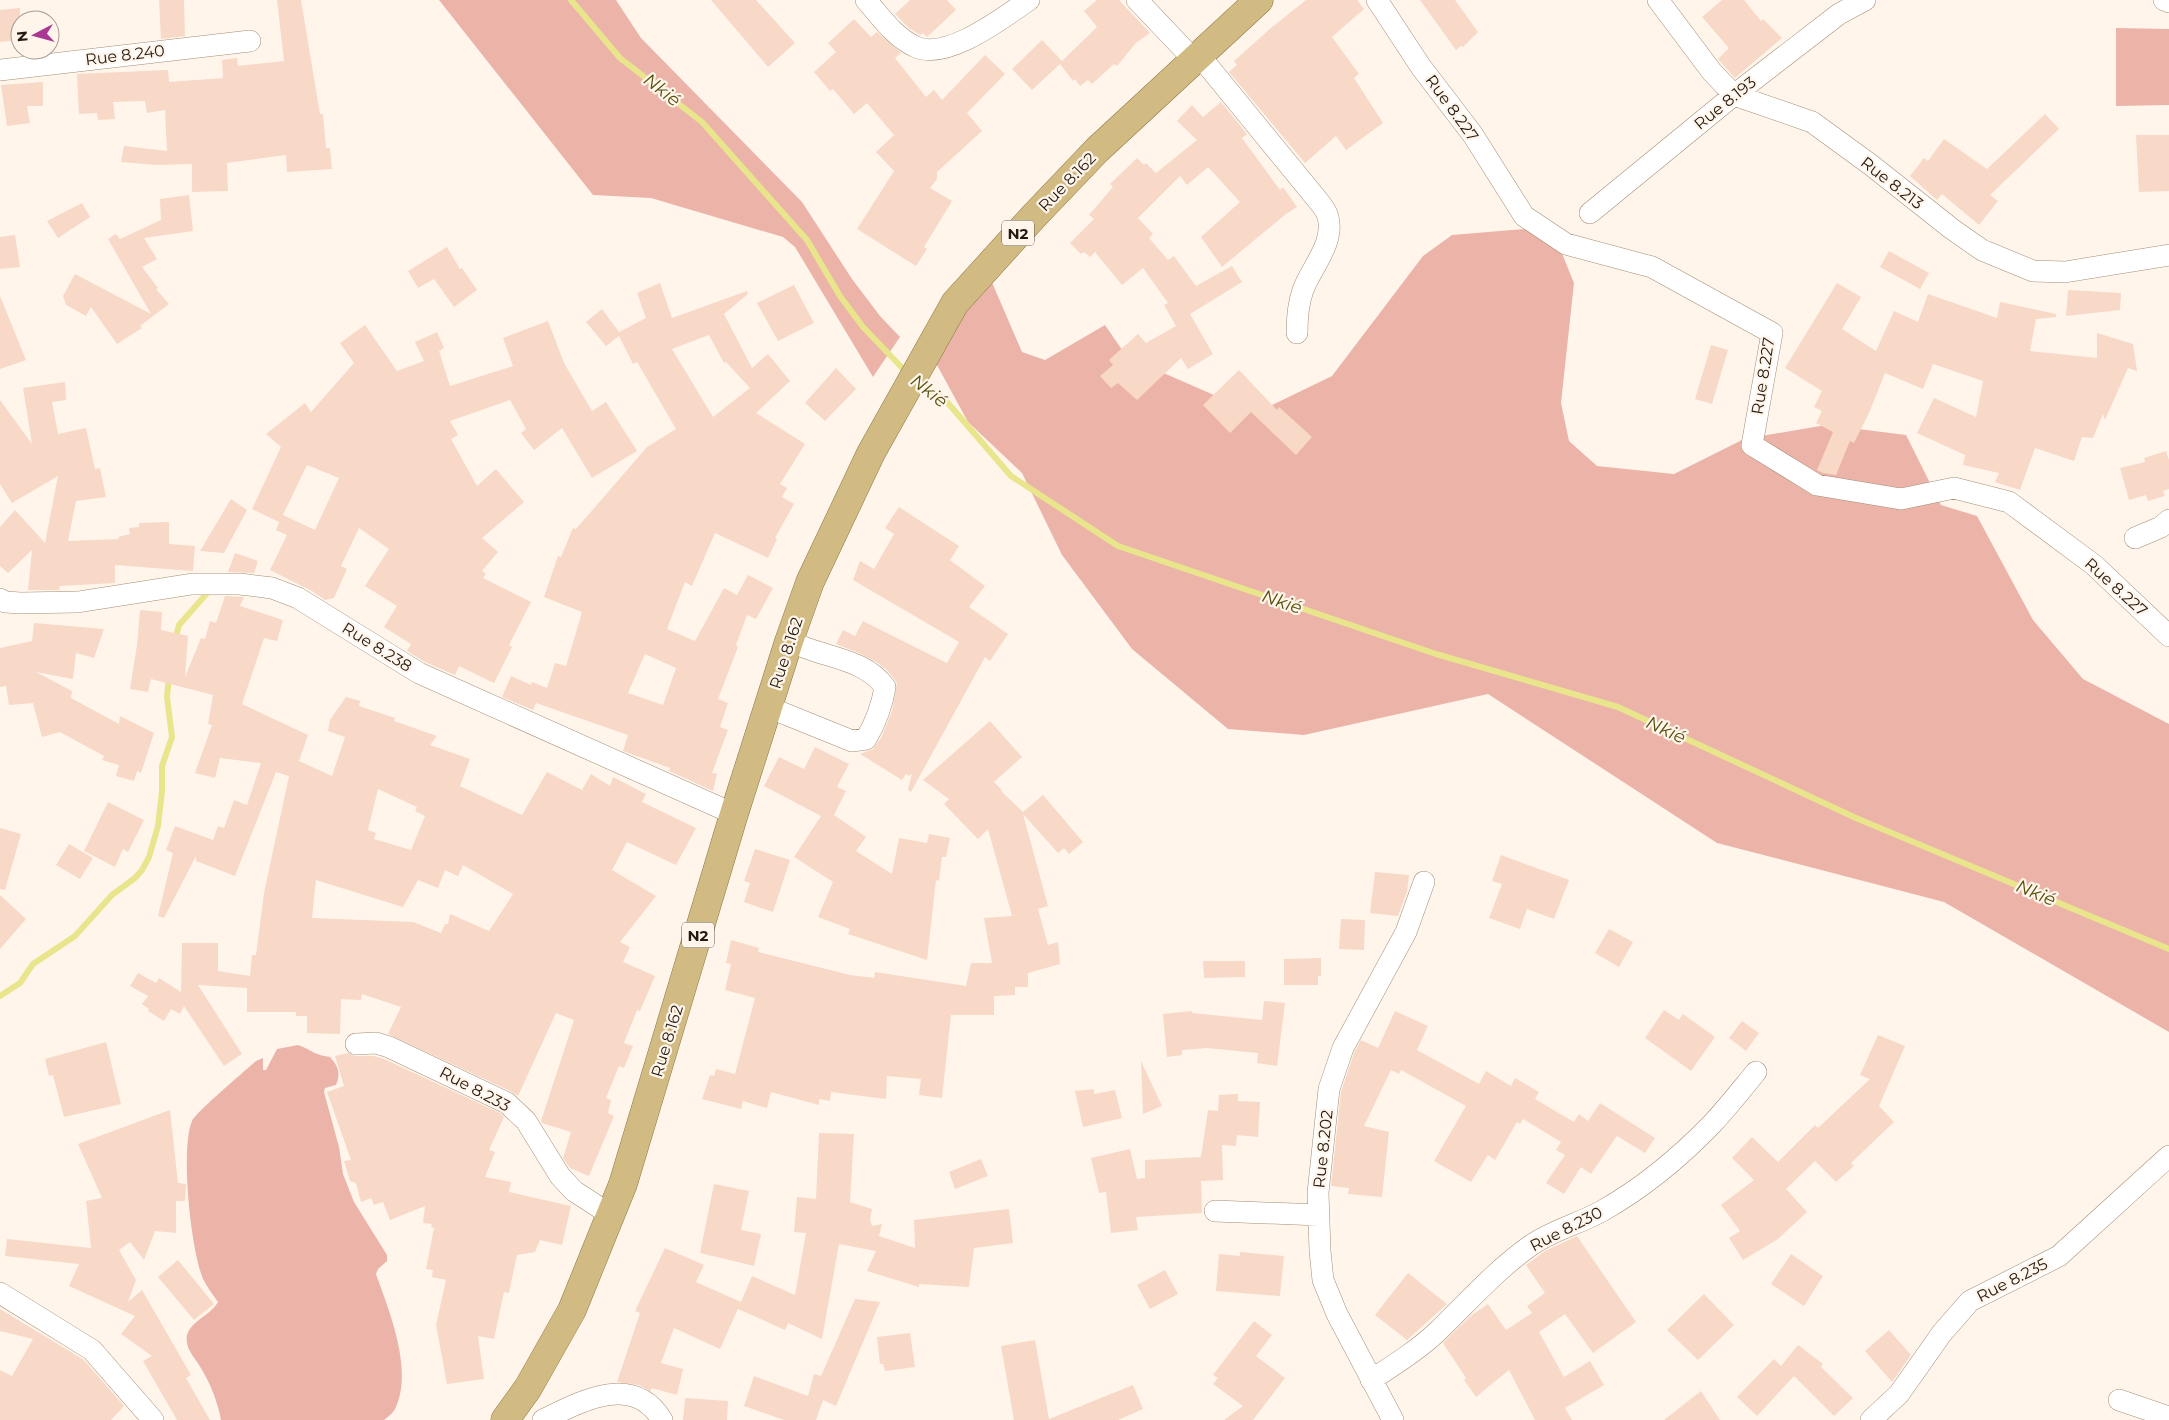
<svg xmlns="http://www.w3.org/2000/svg" width="2169" height="1420" viewBox="0 0 2169 1420" font-family="Montserrat,sans-serif">
  <style>
    .green { fill: #ecb4a9 }
    .lines { fill: none; stroke-linecap: round; stroke-linejoin: round }
    .stream { stroke: #e8e58c; stroke-width: 6 }
    .building { fill: #f8d8c6; fill-rule: evenodd }
    .minor-casing { stroke: #a48e75; stroke-width: 22 }
    .trunk-casing { stroke: #8d7846; stroke-width: 29 }
    .minor { stroke: #fff; stroke-width: 21 }
    .trunk { stroke: #d2bb82; stroke-width: 28 }
    .labels { text-anchor: middle; dominant-baseline: central; stroke-width: 4.5; stroke-linejoin: round; paint-order: stroke }
    .shield { fill: #fff5eb; stroke: #655c52; stroke-width: 1 }
    .shield-label { font-size: 15px; font-weight: bold; fill: #231a11 }
    .street-label { font-size: 16px; fill: #231a11; stroke: #fff5eb }
    .water-label { font-size: 18px; font-style: italic; fill: #55520e; stroke: #fff5eb }
  </style>
  <rect width="100%" height="100%" fill="#fff5eb"/>
  <!-- green -->
  <path class="green" d="M439 0H616L641 38 802 202 852 279 880 316 900 337 873 377 795 247 783 237 651 198 593 195Z
    M2116 28 2169 29V105L2116 106Z
    M1524 229 1559 246 1574 283 1561 403 1569 441 1597 466 1674 474 1744 439 1826 425 1906 435 1941 505 1977 516 2033 620 2083 679 2169 724V1032L1944 902 1717 843 1488 694 1304 735 1228 729 1132 649 1062 555 1022 473 968 422 931 354 981 257 1022 352 1045 360 1105 325 1127 357 1230 402 1268 407 1332 376 1423 256 1452 235Z
    M298 1045C312 1050 314 1055 330 1057 338 1066 341 1073 336 1085L325 1088 324 1092 339 1147 343 1174 354 1202 387 1255V1261L378 1269 376 1274C389 1311 414 1370 395 1409 393 1413 388 1417 384 1420H221C218 1403 211 1385 202 1370 198 1362 191 1355 188 1347 187 1344 186 1338 187 1335 192 1320 211 1315 218 1302 213 1295 207 1287 203 1279 191 1250 180 1149 192 1121 195 1113 246 1070 256 1061L263 1058V1070H266L277 1049Z"/>
  <g class="lines">
    <!-- stream -->
    <path class="stream" d="M571 0 620 58 702 122 807 240 840 296 863 327 908 374
      M918 381 947 402 1011 476 1118 546 1436 654 1618 707 1856 818 2169 949
      M175 640 179 625 209 591
      M0 996 20 983 33 964 75 936 112 895 135 878 142 870 149 857 158 826 162 791V766L172 737 167 697 169 677"/>
  </g>
  <!-- building -->
  <path class="building" d="M159 0H184L185 36 161 39Z
    M277 0H301L320 114H323L326 148H330L332 169 287 172 286 155 227 163 228 191 192 192V164L157 165 121 162 124 146 167 151 165 110 147 113 145 101 113 102 115 119 98 120 97 113 79 114 77 74 168 70 169 82 223 78 222 60 237 58 238 66 284 61Z
    M711 0H756L795 43 768 67Z
    M910 0H947L956 10 927 37 923 33 920 35 909 28 895 14Z
    M1097 0H1119L1150 33 1136 43 1117 66 1114 64 1092 84 1088 80 1080 86 1075 79 1073 81 1060 64 1032 90 1012 69 1042 40 1062 61 1097 27 1084 11Z
    M1306 0H1357L1364 9 1332 37 1359 74 1354 78 1383 123 1346 150 1336 136 1305 163 1229 72 1237 65 1234 61 1271 28Z
    M1420 0H1455L1478 32 1463 47 1461 46 1456 50Z
    M1722 0H1744L1761 21 1763 19 1782 38 1735 78 1718 59 1729 48 1702 17Z
    M20 8V40L0 42V10Z
    M854 19 871 37 877 32 901 53 895 58 926 97 934 90 942 100 985 55 1005 74 967 113 982 131 937 172V179L930 188 952 201 924 247 927 249 916 266 857 229 894 171 876 152 894 135 867 103 854 114 833 89 830 91 814 72 836 52 828 43Z
    M43 82V106H27L30 123 7 126 1 85Z
    M1221 102 1247 134 1242 138 1280 190 1283 187 1297 207 1286 214 1222 267 1201 237 1240 202 1208 167 1187 185 1180 176 1138 218 1153 234 1149 238 1168 260 1174 256 1196 286 1232 266 1242 282 1190 314 1213 354 1188 369 1181 358 1137 400 1118 383 1111 388 1100 376 1113 365 1109 360 1138 334 1146 343 1176 326 1164 305 1168 303 1143 268 1122 285 1095 252 1090 257 1084 252 1081 254 1070 243 1094 219 1089 215 1113 187 1110 184 1137 158 1144 165 1146 163 1156 173 1197 140 1177 121 1192 105 1203 117Z
    M2045 114 2059 129 1990 195 1998 201 1979 225 1942 194 1937 200 1910 176 1924 158 1928 161 1944 139 1987 169Z
    M2136 135H2169V191L2139 192Z
    M189 195 193 231 144 238 157 259 142 267 158 288 156 289 169 304 140 326 142 328 117 344 91 307 86 316 66 305 63 296 75 274 151 314 108 239 116 234 120 239 161 220 160 199Z
    M82 203 90 217 58 238 47 221Z
    M15 235 20 267 0 269V237Z
    M447 247 460 269 462 268 477 290 454 307 434 279 418 288 408 271Z
    M1889 251 1929 273 1920 289 1880 267Z
    M660 283 672 318 747 291 748 294 724 314 752 368 768 354 790 381 756 413 805 444 780 484 787 488 782 497 794 504 775 538 777 539 768 558 715 533 692 586 685 582 667 629 695 641 724 588 737 595 748 575 773 588 756 619 747 615 736 645 738 647 718 699 728 703 720 727 728 730 712 773 717 774 713 791 669 771 670 768 623 751 628 735 536 703 533 710 502 697 511 676 531 685 532 682 547 688 555 663 566 666 582 612 544 597 558 556 561 557 573 528 576 529 647 447 676 429 637 362 633 364 619 336 606 346 586 322 602 309 619 332 646 318 637 293ZM709 335 724 363 726 362 750 388 713 417 672 349ZM645 654 676 668 663 705 628 693Z
    M1837 283 1861 297 1842 329 1876 351 1894 311 1918 322 1928 294 1997 318 2000 302 2056 314V317L2036 319 2030 351 2097 358V333L2133 344 2137 371 2128 368 2105 420 2103 414 2093 438 2082 437 2074 461 2035 448 2020 490 1995 482 1999 473 1963 465 1965 455 1917 433 1934 398 1976 417 1983 381 1933 364 1923 389 1885 373 1869 413 1854 443 1850 441 1836 475 1823 473 1817 470 1833 432 1816 423 1822 411 1814 407 1822 391 1785 368Z
    M794 285 814 323 778 341 757 303Z
    M2068 290 2121 293 2120 310 2066 316Z
    M0 296 26 360 0 369Z
    M548 321 564 363 592 411 606 402 637 451 592 478 562 428 534 450 521 433 526 429 510 400 450 421 458 435 451 439 477 486 496 469 524 502 482 538 498 552 482 571 486 574 483 578 531 602 509 645 512 647 494 683 459 666 455 675 425 662 407 651 411 644 384 627 397 606 365 586 389 549 359 528 341 566 347 569 334 598 325 600 312 591 270 570 287 535 276 530 279 522 252 509 281 447 266 434 305 403 311 412 354 363 340 343 365 325 397 371 424 361 415 342 437 332 444 348 439 351 450 386 513 366 503 338ZM307 465 339 478 315 530 283 515Z
    M1711 345 1728 350 1712 404 1695 399Z
    M836 368 856 389 825 421 805 403Z
    M1239 370 1277 410 1279 407 1312 437 1296 455 1251 412 1230 433 1203 405Z
    M65 382 66 400 52 402 58 434 86 428 95 469 100 468 106 497 76 501 68 541 119 539 118 537 130 534 129 528 139 527V523L169 522V544L195 546 193 571 115 565V583L60 586 59 590H28L32 550 8 573 0 566V527L15 510 45 543 58 476 12 503 0 484V400L32 444 23 388Z
    M2166 451 2169 460V489L2163 491 2165 496 2148 501 2146 495 2129 500 2120 468 2145 462 2144 458Z
    M231 499 247 510 224 553 200 551Z
    M899 507 959 546 950 560 985 586 969 607 1008 634 990 661 985 657 911 792 908 790 912 773 909 776 906 774 902 780 860 754 873 749 881 738 892 711 897 683 888 671 878 663 859 653 836 644 843 630 855 636 863 621 947 663 959 642 853 580 860 561 874 569 894 534 885 528Z
    M235 553 258 561 254 573 228 572Z
    M225 596 244 597 240 606 283 620 277 641 264 638 242 704 308 735 299 761 332 776 345 737 328 731 330 720 346 697 360 701 359 706 395 718 394 721 437 736 430 745 470 759 460 786 522 815 547 772 582 790 591 774 610 786 613 777 646 794 642 802 696 828 676 865 627 842 612 870 656 896 620 942 630 947 623 962 655 976 640 1011 637 1010 624 1043 633 1046 624 1068 619 1066 606 1098 611 1100 608 1113 614 1116 589 1176 570 1168 563 1158 571 1132 542 1123 541 1121 574 1020 556 1013 518 1096 512 1092 388 1034 401 1007 362 994 361 1000 341 999 340 1034 307 1033V1016H296V1012H247V988L198 985 242 1054 224 1066 184 1006 180 1014 171 1009 164 1021 148 1011 149 1009 142 1004 148 996 130 986 138 973 156 983 159 978 181 992 182 943H218V971L250 976 252 955H256L264 893 289 776 276 772 235 876 196 861V856L164 918 158 916 173 853 166 850 175 826 213 840 218 826 224 828 234 800 247 805 261 763 220 758 215 778 195 773 212 725 208 724 213 695 151 679 148 692 130 689 137 645 140 610 162 612 161 630 188 636 185 677 201 638 205 639 210 621 216 623ZM378 789 417 807 415 811 425 816 411 850 374 839 376 833 368 830ZM463 865 513 894 489 931 450 914 448 924H445L441 933 413 922 312 918 316 880 403 907 418 880 438 888 445 870 458 876Z
    M34 623 104 629 94 658 76 653 73 679 36 672 72 691 71 698 119 724 120 716 154 733 141 773 137 771 134 781 116 776 119 765 102 760 104 756 60 732 42 737 33 703 9 705 6 686 0 687V648L32 641Z
    M990 721 1022 757 994 782 1002 790 1001 791 1023 812 1043 795 1083 842 1069 854 1064 848 1058 853 1023 814 1048 906 1038 909 1048 945 1058 942 1060 964 1028 973V987H1015V995L994 996V1015H951L942 1098 919 1095 921 1079 887 1076 886 1099 831 1092 830 1101 819 1099V1105L771 1092 767 1108 743 1101 741 1109 702 1099 710 1075 714 1076 716 1069 735 1074 755 998 725 990 731 964 726 963 731 940 759 948 758 952 850 975 874 978 875 972 966 986 971 963H992L984 918 1012 916 988 829 978 839 944 804 949 799 923 780Z
    M815 747 849 764 837 787 846 791 834 815 866 837 856 851 892 874 899 838 927 843 929 834 950 838 946 857H942L939 881 936 880 927 960 848 934 850 929 818 917 833 882 794 857 821 816 764 786 779 757 804 769Z
    M108 802 144 820 128 852 123 849 115 867 84 851Z
    M0 828 21 834 5 890 0 889Z
    M69 844 93 858 80 879 56 865Z
    M755 849 790 860 773 912 744 902 750 883 744 881Z
    M1501 855 1569 880 1554 919 1527 909 1520 929 1489 918 1502 884 1492 881Z
    M1375 872 1409 875 1407 892 1398 916 1370 913Z
    M0 895 26 919 0 949Z
    M1341 919 1365 920 1364 950 1339 949Z
    M1609 929 1633 942 1619 967 1595 953Z
    M1321 958V976H1318V985H1284V959Z
    M1203 961H1245V977L1204 978Z
    M1264 1001 1285 1003 1277 1066 1257 1063 1258 1053 1207 1048 1182 1050V1055L1167 1057 1163 1014 1192 1011V1013L1262 1020Z
    M1664 1010 1679 1020 1683 1014 1715 1037 1691 1071 1645 1038Z
    M1395 1011 1428 1026 1417 1050 1479 1084 1486 1071 1511 1086 1515 1078 1539 1092 1535 1099 1574 1122 1579 1114 1588 1121 1600 1103 1655 1138 1645 1153 1617 1136 1591 1174 1581 1167 1564 1194 1546 1183 1565 1155 1556 1150 1561 1142 1523 1119 1520 1124 1517 1122 1495 1160 1488 1155 1471 1182 1434 1161 1466 1106 1401 1070 1399 1074 1391 1070 1364 1126 1389 1132 1382 1197 1348 1194 1349 1188 1331 1186 1341 1092 1354 1053 1361 1040 1378 1048Z
    M1742 1021 1759 1033 1746 1051 1729 1038Z
    M1878 1035 1905 1046 1879 1106 1894 1122 1851 1163 1854 1166 1836 1182 1815 1161 1786 1189 1807 1212 1778 1239 1743 1260 1729 1238 1740 1231 1721 1205 1754 1180 1732 1158 1752 1137 1778 1162 1815 1125 1818 1128 1870 1079 1860 1075Z
    M106 1042 121 1104 64 1117 53 1075 49 1076 45 1059Z
    M348 1053 356 1056H374L384 1059 500 1113 504 1117 489 1150 495 1152 485 1177 511 1182 509 1192 571 1206 562 1245 540 1240 535 1252 517 1255 509 1293 504 1292 494 1339 478 1336 484 1379 447 1384 436 1325 446 1280 432 1277 433 1270 426 1269 434 1228 431 1227 432 1224 423 1223 425 1206 390 1220 383 1202 374 1205 371 1198 361 1202 356 1183 350 1181 344 1161 351 1160 327 1092 344 1086 335 1056Z
    M1141 1061 1162 1106 1143 1114Z
    M1094 1089V1094L1115 1090 1122 1118 1083 1127 1075 1091Z
    M1238 1094V1101L1260 1102 1258 1137 1237 1135 1236 1146 1222 1145 1223 1180 1201 1181 1202 1213 1136 1217 1138 1230 1111 1233 1106 1192 1099 1193 1091 1158 1130 1149 1137 1179 1145 1178V1160L1201 1157 1208 1110 1218 1111 1219 1095Z
    M170 1110 178 1183 186 1184 185 1201H176V1233L155 1231 144 1260 130 1242 119 1250 136 1280 128 1302 142 1290 191 1375 186 1378 210 1420H177L143 1361 152 1356 121 1334 135 1316 69 1286 79 1264 5 1256 7 1239 91 1248 86 1201 102 1198 78 1144Z
    M819 1133 854 1134 850 1202 872 1209 870 1219 872 1226 882 1224 879 1236 915 1248 914 1220 1009 1209 1013 1243 974 1248 969 1287 919 1284V1287L867 1271 876 1251 839 1244 822 1339 788 1323 785 1330 738 1309 752 1276 795 1295 806 1233 794 1232 797 1197 816 1199Z
    M981 1159 988 1176 955 1189 949 1172Z
    M714 1184 749 1191 741 1230 761 1234 754 1266 700 1253Z
    M1577 1236 1636 1322 1593 1353 1565 1314 1539 1332 1564 1377 1590 1361 1604 1385 1565 1408 1572 1420H1535L1509 1370 1476 1397 1464 1380 1466 1378 1443 1343 1472 1315 1488 1304 1506 1330 1532 1313 1527 1306 1545 1293 1526 1265 1545 1251Z
    M665 1248 704 1265 696 1282 741 1302 720 1349 674 1328 661 1363 683 1369 677 1395 652 1388 650 1391 639 1385 617 1382 640 1313 635 1311Z
    M1240 1252 1284 1256 1280 1296 1216 1291 1219 1254 1240 1256Z
    M1791 1254 1823 1276 1804 1306 1771 1284Z
    M178 1260 214 1304 194 1320 158 1277Z
    M1165 1270 1178 1294 1150 1309 1137 1285Z
    M1408 1273 1447 1304 1407 1340 1375 1315Z
    M1704 1294 1734 1325 1698 1360 1667 1330Z
    M855 1299 880 1302 836 1406 823 1400 816 1420H784L744 1406 754 1376 808 1396 814 1374 821 1376Z
    M0 1309 84 1360 124 1406 111 1420H0V1370L12 1376 33 1339 0 1331Z
    M1254 1321 1272 1335 1256 1356 1285 1378 1253 1420H1224L1243 1406 1213 1384 1218 1378 1213 1375Z
    M1889 1330 1911 1355 1892 1382 1865 1351Z
    M910 1333 915 1367 885 1371 883 1364H880L877 1337Z
    M1035 1340 1049 1419 1133 1385 1143 1409 1118 1420H1014L1001 1346Z
    M1798 1345 1823 1364 1821 1367 1853 1398 1834 1416 1794 1376 1757 1416 1737 1397 1774 1359 1781 1366Z
    M1701 1391 1720 1420H1664Z
    M685 1398 728 1401 727 1420H683Z"/>
  <g class="lines">
    <defs>
      <path id="minor" d="M866 0C881 17 895 38 916 47 947 61 1004 17 1029 0
        M1137 0 1194 60
        M1377 0 1421 67 1473 135 1524 216 1566 244 1652 267 1772 333 1752 445 1817 485 1901 499 1954 488 2009 502 2094 565 2169 636
        M1658 0 1712 72 1734 95 1812 122 1871 165 1952 229 1982 250 2033 271 2065 272 2169 255
        M2164 0 2169 2
        M1199 55 1320 203C1323 207 1327 212 1328 217 1335 243 1311 268 1303 290 1298 304 1297 319 1297 333
        M0 70 250 41
        M1590 213 1734 95 1839 14 1865 0
        M2135 538 2161 527 2169 520
        M0 599 5 602 21 603 78 602 192 584H240L272 588 298 598 419 673 734 814
        M768 707 852 741 866 739C876 722 882 706 885 687 869 665 843 660 818 652 808 649 798 645 789 641
        M356 1044 376 1043 389 1047 507 1103 526 1121 560 1176 574 1191 611 1215
        M1215 1211 1319 1215
        M0 1293 92 1350 153 1420
        M1371 1380C1394 1365 1418 1350 1438 1331 1468 1302 1496 1270 1530 1246 1552 1230 1579 1224 1602 1211 1641 1189 1680 1157 1712 1124 1727 1108 1741 1090 1756 1072
        M2119 1400 2169 1417
        M543 1420C580 1402 633 1372 662 1420
        M1393 1420 1337 1314 1323 1280 1320 1251 1318 1193 1329 1089 1343 1048 1406 932 1424 882
        M1871 1420 1899 1394 1942 1333 1970 1301 2059 1256 2169 1156"/>
      <path id="trunk" d="M505 1420 528 1388 572 1310 623 1184 734 814 789 641 810 582 871 453 955 303 1034 216 1097 150 1259 0"/>
    </defs>
    <!-- minor casing -->
    <use href="#minor" class="minor-casing"/>
    <!-- trunk casing -->
    <use href="#trunk" class="trunk-casing"/>
    <!-- minor -->
    <use href="#minor" class="minor"/>
    <!-- trunk -->
    <use href="#trunk" class="trunk"/>
  </g>
  <g class="labels">
    <!-- shield labels -->
    <g class="shield">
      <rect x="1002" y="220.5" width="32" height="25" rx="4"/>
      <rect x="682" y="922.5" width="32" height="25" rx="4"/>
    </g>
    <g class="shield-label">
      <text x="1018" y="233">N2</text>
      <text x="698" y="935">N2</text>
    </g>
    <!-- street labels -->
    <g class="street-label">
      <text transform="translate(125 55) rotate(-7)">Rue 8.240</text>
      <text transform="translate(1725 103) rotate(-39)">Rue 8.193</text>
      <text transform="translate(1452 108) rotate(54)">Rue 8.227</text>
      <text transform="translate(1067 182) rotate(-46)">Rue 8.162</text>
      <text transform="translate(1892 183) rotate(38)">Rue 8.213</text>
      <text transform="translate(1763 376) rotate(-81)">Rue 8.227</text>
      <text transform="translate(2116 587) rotate(42)">Rue 8.227</text>
      <text transform="translate(377 647) rotate(32)">Rue 8.238</text>
      <text transform="translate(786 653) rotate(-72)">Rue 8.162</text>
      <text transform="translate(667 1041) rotate(-73)">Rue 8.162</text>
      <text transform="translate(475 1089) rotate(28)">Rue 8.233</text>
      <text transform="translate(1323 1149) rotate(-84)">Rue 8.202</text>
      <text transform="translate(1566 1229) rotate(-27)">Rue 8.230</text>
      <text transform="translate(2012 1280) rotate(-27)">Rue 8.235</text>
    </g>
    <!-- water labels -->
    <g class="water-label">
      <text transform="translate(662 90) rotate(38)">Nkié</text>
      <text transform="translate(929 391) rotate(38)">Nkié</text>
      <text transform="translate(1282 602) rotate(19)">Nkié</text>
      <text transform="translate(1666 730) rotate(25)">Nkié</text>
      <text transform="translate(2036 893) rotate(23)">Nkié</text>
    </g>
  </g>
  <!-- north arrow -->
  <g transform="translate(35 35) rotate(264)"><circle r="24" fill="#fff5eb" stroke="#a79d94"/>
  <path d="M0-4L9 19L0 12L-9 19Z" fill="#a93894"/>
  <text y="-8" font-size="14" font-weight="bold" text-anchor="middle" fill="#231a11">N</text>
  </g>
</svg>
